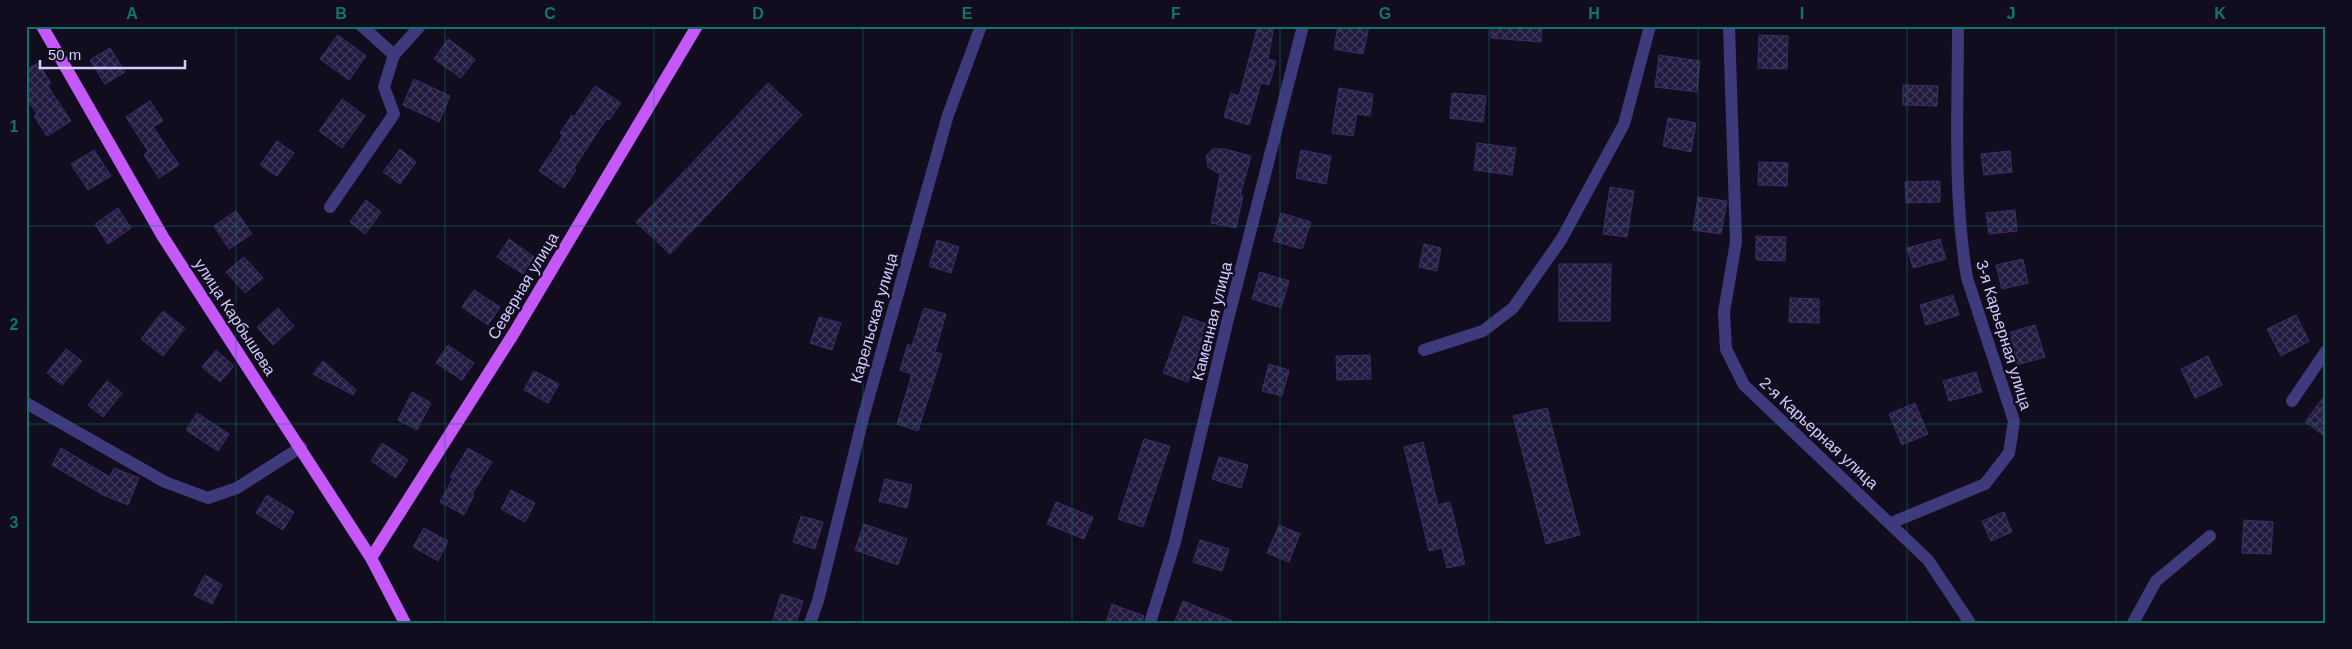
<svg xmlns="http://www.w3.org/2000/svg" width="2352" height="649" viewBox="0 0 2352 649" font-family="Helvetica,sans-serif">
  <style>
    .building { fill: url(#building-cross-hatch); stroke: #3c2d6a }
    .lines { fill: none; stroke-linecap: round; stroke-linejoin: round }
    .minor { stroke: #3f3a7c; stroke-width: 12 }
    .major { stroke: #c558f9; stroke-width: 12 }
    .grid { fill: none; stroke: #0f766e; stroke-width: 1; stroke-opacity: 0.55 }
    .labels { text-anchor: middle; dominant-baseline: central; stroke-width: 5; stroke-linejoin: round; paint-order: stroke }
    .street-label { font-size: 16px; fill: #d4ccfd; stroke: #110d1f }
    .neatline { fill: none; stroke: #0f766e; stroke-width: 2 }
    .grid-label { font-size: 16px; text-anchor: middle; font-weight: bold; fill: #0f766e }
  </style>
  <defs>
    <pattern id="building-cross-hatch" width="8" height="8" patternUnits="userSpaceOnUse" patternTransform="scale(1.25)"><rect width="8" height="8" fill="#231a3f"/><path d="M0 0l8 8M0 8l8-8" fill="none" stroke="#423a5c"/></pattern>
  </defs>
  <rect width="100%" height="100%" fill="#110d1f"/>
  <!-- building -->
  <path class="building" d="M1258 26H1274L1268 59 1276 61 1269 85 1261 83 1249 125 1224 117 1231 93 1239 96Z
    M1338 26H1369L1363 54 1334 49Z
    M1491 26H1542L1541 42 1491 38Z
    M338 35 366 56 349 80 320 59Z
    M1759 35 1788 36 1787 69 1758 68Z
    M448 39 475 59 461 78 434 59Z
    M110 48 125 72 105 84 90 60Z
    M1659 55 1700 61 1697 92 1655 87Z
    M38 63 51 83 47 85 71 121 47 136 34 116 37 114 26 97V70Z
    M414 79 450 96 439 122 403 105Z
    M768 83 802 115 670 254 636 222Z
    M1903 85 1938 86 1937 106 1903 105Z
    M595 86 621 103 609 120 606 119 574 168 576 170 564 188 539 171 563 135 560 133 572 115 574 117Z
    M1339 88 1373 94 1370 116 1357 114 1353 136 1332 133Z
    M1452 93 1486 96 1483 122 1450 118Z
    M342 99 365 116 342 148 319 131Z
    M150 101 163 121 153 127 179 165 159 178 144 155 148 151 126 117Z
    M1668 118 1696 123 1691 152 1663 146Z
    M277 141 294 153 277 176 260 165Z
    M1477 143 1516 148 1512 175 1474 170Z
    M400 149 416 162 400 184 383 172Z
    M1213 149H1225L1251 156 1240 196H1243L1236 228 1211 223 1220 174 1208 167 1206 156Z
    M94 150 111 176 88 190 71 164Z
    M1301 150 1331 156 1326 184 1296 178Z
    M2010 151 2012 172 1984 175 1981 154Z
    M1759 162 1788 163 1787 186 1758 185Z
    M1940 181V202L1906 203 1905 182Z
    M1610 187 1634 191 1627 237 1603 234Z
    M1698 197 1727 201 1721 234 1693 230Z
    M366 200 381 212 365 234 350 222Z
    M118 208 131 228 108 244 95 224Z
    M2015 210 2017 231 1989 234 1986 213Z
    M236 211 252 234 229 249 214 226Z
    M1281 213 1311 222 1302 249 1273 241Z
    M1756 236 1786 237 1785 261 1756 260Z
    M509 239 534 257 523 274 497 257Z
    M1940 239 1946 259 1913 268 1907 248Z
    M937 240 959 247 951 273 929 266Z
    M1424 244 1441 248 1437 271 1419 267Z
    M244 257 263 278 245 293 226 272Z
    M2023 259 2028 283 2002 289 1996 265Z
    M1559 264H1611L1610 321H1559Z
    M1260 272 1289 281 1281 308 1252 299Z
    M474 290 500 307 488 325 462 307Z
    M1953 295 1959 315 1926 325 1920 305Z
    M1790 298 1819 299V323L1789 322Z
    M278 308 294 326 273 345 257 327Z
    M924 308 946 314 935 352 942 354 918 431 897 424 912 374 900 370 908 344 912 346Z
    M163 311 185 328 163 356 141 339Z
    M2296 315 2309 341 2281 356 2267 329Z
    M1184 316 1209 325 1188 382 1163 373Z
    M819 317 841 323 832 350 810 343Z
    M2035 325 2045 357 2017 365 2008 333Z
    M448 345 474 363 462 380 436 363Z
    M66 349 82 361 62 385 47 373Z
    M216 350 234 366 220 382 202 367Z
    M1370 355 1371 379 1337 380 1336 356Z
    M2208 356 2222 385 2195 398 2181 369Z
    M323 361 356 390 353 395 313 374Z
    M1269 364 1289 370 1282 396 1262 391Z
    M534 371 559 384 548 403 524 390Z
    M1976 372 1982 392 1949 401 1943 381Z
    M107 381 122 393 103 417 88 405Z
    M412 392 431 403 417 430 398 420Z
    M2326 394V437L2305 422Z
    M1915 403 1928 434 1902 445 1889 414Z
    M1547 408 1580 535 1546 544 1513 416Z
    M197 413 229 434 218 451 186 430Z
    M1144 439 1170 446 1143 527 1118 519Z
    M1423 442 1438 505 1450 502 1465 564 1447 568 1442 548 1429 551 1404 447Z
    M382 443 408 460 396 478 371 461Z
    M61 448 110 477 114 468 139 478 128 505 103 495 52 465Z
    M468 448 492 462 472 494 474 495 464 515 440 502 453 478 450 477Z
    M1219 457 1248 465 1241 488 1212 479Z
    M885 479 912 485 907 508 879 501Z
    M511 490 535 503 525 522 501 509Z
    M267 495 294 512 283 530 256 513Z
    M1056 502 1093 517 1084 539 1047 524Z
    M2004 512 2012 532 1991 541 1982 521Z
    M801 516 823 522 815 549 793 542Z
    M2244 520 2273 522 2271 554 2242 553Z
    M864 524 907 539 898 565 855 550Z
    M1279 525 1300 534 1289 562 1267 553Z
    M424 528 448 541 438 561 413 547Z
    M1200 540 1229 549 1222 571 1193 562Z
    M205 575 222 585 212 604 194 595Z
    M781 594 803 601 796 623H772Z
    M1183 601 1235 622V623H1174Z
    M1112 604 1144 616 1142 623H1106Z"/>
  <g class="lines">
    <!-- minor -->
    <path class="minor" d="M362 26 394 55
      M1729 26 1736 242 1724 312 1726 349 1744 385 1928 560 1970 623
      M330 207 394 114 384 87 394 55 420 26
      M1424 350 1483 331 1513 308 1561 240 1624 124 1650 26
      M2292 401 2326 351
      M26 403 165 482 208 498 237 488 301 447
      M1891 523 1985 484 2009 453 2014 421 1967 278C1953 195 1958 110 1958 26
      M810 623 818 601 863 418 948 115 981 26
      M1150 623 1175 542 1227 323 1303 26
      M2133 623 2156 581 2210 536"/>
    <!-- major -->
    <path class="major" d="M42 26 163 237 371 558 405 623
      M371 558 514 333 697 26"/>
  </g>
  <!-- grid -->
  <path class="grid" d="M236 26V623M445 26V623M654 26V623M863 26V623M1072 26V623M1280 26V623M1489 26V623M1698 26V623M1907 26V623M2116 26V623M26 226H2326M26 424H2326"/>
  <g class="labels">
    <!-- street labels -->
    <g class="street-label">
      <text transform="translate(523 286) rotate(-59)">Северная улица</text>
      <text transform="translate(235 317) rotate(57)">улица Карбышева</text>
      <text transform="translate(874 318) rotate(-74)">Карельская улица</text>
      <text transform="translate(1212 321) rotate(-76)">Каменная улица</text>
      <text transform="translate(2004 335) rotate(73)">3-я Карьерная улица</text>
      <text transform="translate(1819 433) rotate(43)">2-я Карьерная улица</text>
    </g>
  </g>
  <!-- border -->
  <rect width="2352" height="649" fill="none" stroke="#110d1f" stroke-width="55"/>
  <!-- scale -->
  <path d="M40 60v8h145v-8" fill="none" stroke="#d4ccfd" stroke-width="2.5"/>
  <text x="48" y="60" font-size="15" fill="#d4ccfd" stroke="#110d1f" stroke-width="4" paint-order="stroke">50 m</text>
  <rect x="28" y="28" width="2296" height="594" class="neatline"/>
  <g class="grid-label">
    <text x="132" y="19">A</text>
    <text x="341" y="19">B</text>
    <text x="550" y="19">C</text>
    <text x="758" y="19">D</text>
    <text x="967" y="19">E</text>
    <text x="1176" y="19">F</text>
    <text x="1385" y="19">G</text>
    <text x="1594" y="19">H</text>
    <text x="1802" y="19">I</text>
    <text x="2011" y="19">J</text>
    <text x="2220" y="19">K</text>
    <text x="14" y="132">1</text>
    <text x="14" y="330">2</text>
    <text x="14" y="528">3</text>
  </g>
</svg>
